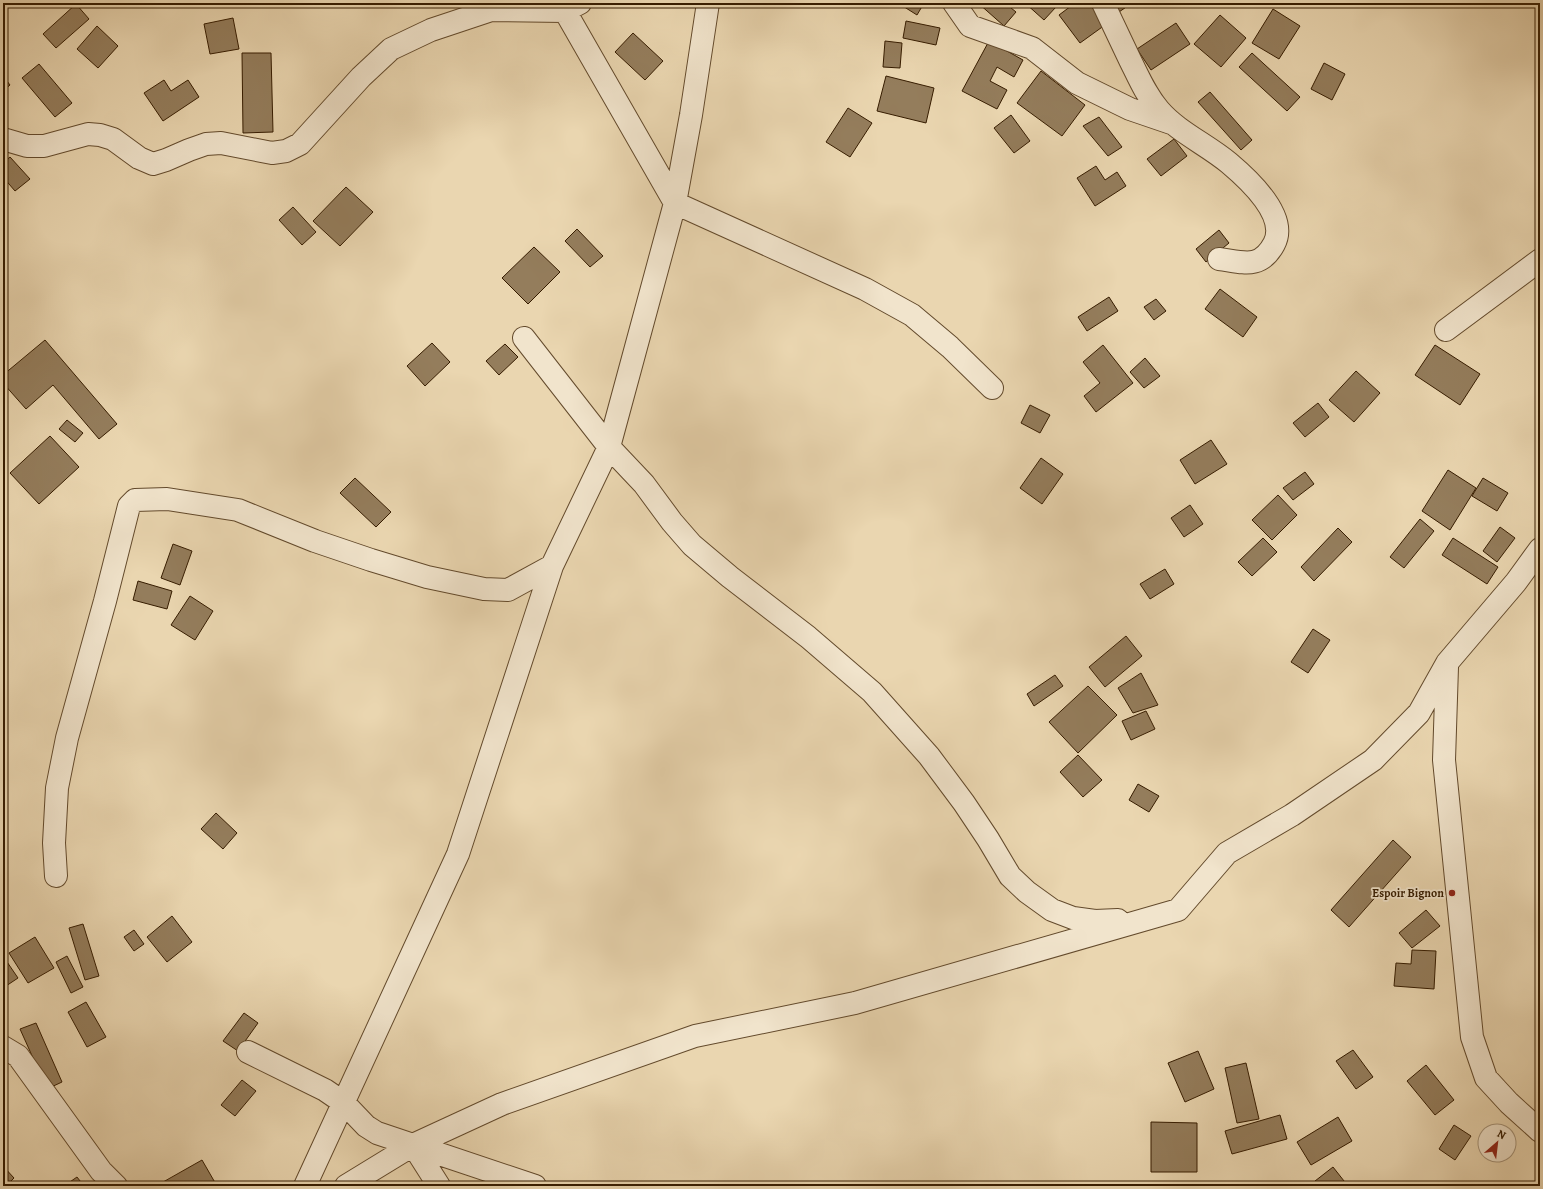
<svg xmlns="http://www.w3.org/2000/svg" width="1543" height="1189" viewBox="0 0 1543 1189" font-family="Alegreya,serif">
  <style>
    .building { fill: #947d5c; stroke: #361c00 }
    .lines { fill: none; stroke-linecap: round; stroke-linejoin: round }
    .minor-casing { stroke: #634a2c; stroke-width: 24 }
    .minor { stroke: #f1e4cc; stroke-width: 22 }
    .poi-dot { fill: #8f2418; stroke: #f1e4cc; stroke-width: 1.5 }
    .labels { text-anchor: middle; dominant-baseline: central; stroke-width: 3.5; stroke-linejoin: round; paint-order: stroke }
    .poi-label { font-size: 12px; font-weight: bold; fill: #361c00; stroke: #f1e4cc; text-anchor: end }
  </style>
  <rect width="100%" height="100%" fill="#ead6b0"/>
  <filter id="stains"><feTurbulence type="fractalNoise" baseFrequency=".005" numOctaves="4"/><feColorMatrix values="0 0 0 0 .2 0 0 0 0 .09 0 0 0 0 .02 0 0 0 .5 -.17"/></filter>
  <radialGradient id="worn" r=".72"><stop offset=".6" stop-color="#630" stop-opacity="0"/><stop offset="1" stop-color="#630" stop-opacity=".3"/></radialGradient>
  <!-- building -->
  <path class="building" d="M898 3H924L917 15Z
    M978 3H1005L1016 12 1004 26Z
    M1025 3H1051L1056 7 1044 20Z
    M1075 3H1089L1105 25 1080 43 1059 15Z
    M1112 3H1132L1119 12Z
    M76 4 89 19 56 48 43 34Z
    M1273 9 1300 26 1279 59 1252 43Z
    M1220 15 1246 38 1221 67 1194 44Z
    M233 18 239 49 210 54 204 24Z
    M906 21 940 28 936 45 903 38Z
    M1176 23 1190 44 1151 70 1137 49Z
    M97 26 118 46 98 68 77 49Z
    M633 33 663 61 645 80 615 52Z
    M885 41 902 43 900 68 883 67Z
    M989 41 1023 60 1014 77 997 67 990 81 1007 90 997 109 962 91Z
    M242 53H271L273 132 243 133Z
    M1252 53 1300 97 1287 111 1239 67Z
    M1324 63 1345 74 1332 100 1311 89Z
    M39 64 72 103 55 117 22 78Z
    M1041 71 1085 105 1062 136 1017 103Z
    M3 76 10 85 3 91Z
    M886 76 934 88 926 123 877 111Z
    M164 80 171 91 188 80 199 97 163 121 144 93Z
    M1210 92 1252 140 1241 150 1198 102Z
    M848 108 872 123 850 157 826 142Z
    M1011 115 1030 141 1014 153 994 128Z
    M1099 117 1122 147 1108 156 1083 126Z
    M1174 139 1187 156 1161 176 1147 159Z
    M10 157 30 179 15 191 3 177V163Z
    M1096 166 1105 180 1117 172 1126 186 1095 206 1077 178Z
    M346 187 373 212 340 246 313 221Z
    M293 207 316 232 302 245 279 220Z
    M577 229 603 256 590 267 565 241Z
    M1219 230 1229 243 1206 262 1196 249Z
    M534 247 560 272 528 304 502 278Z
    M1220 289 1257 317 1243 337 1205 309Z
    M1109 297 1118 311 1087 331 1078 317Z
    M1156 299 1166 311 1154 320 1144 307Z
    M45 340 117 424 99 439 53 385 26 409 3 383V375Z
    M432 343 450 362 425 386 407 366Z
    M505 344 518 357 499 375 486 361Z
    M1103 345 1133 383 1096 412 1084 396 1100 383 1083 362Z
    M1435 345 1480 374 1460 405 1415 375Z
    M1145 358 1160 376 1144 388 1130 372Z
    M1356 371 1380 393 1354 422 1329 400Z
    M1318 403 1329 417 1305 437 1293 423Z
    M1030 405 1050 415 1040 433 1021 423Z
    M67 420 83 433 75 442 59 429Z
    M50 436 79 467 39 504 10 473Z
    M1211 440 1227 464 1195 484 1180 460Z
    M1041 458 1063 474 1042 504 1020 488Z
    M1448 470 1476 488 1450 530 1422 511Z
    M1305 472 1314 484 1293 500 1283 488Z
    M355 478 391 512 376 527 340 493Z
    M1483 478 1508 493 1497 511 1472 496Z
    M1278 495 1297 515 1272 540 1252 520Z
    M1190 505 1203 524 1184 537 1171 518Z
    M1420 519 1434 531 1404 568 1390 557Z
    M1500 527 1515 538 1497 562 1483 551Z
    M1338 528 1352 542 1314 581 1301 567Z
    M1263 538 1277 552 1252 576 1238 562Z
    M1453 538 1498 567 1487 584 1442 555Z
    M173 544 192 551 180 585 161 578Z
    M1165 569 1174 584 1150 599 1140 584Z
    M138 581 172 591 167 609 133 600Z
    M190 596 213 611 195 640 171 625Z
    M1313 629 1330 640 1308 673 1291 662Z
    M1126 636 1142 656 1105 687 1089 667Z
    M1141 673 1158 705 1133 713 1118 688Z
    M1055 675 1063 686 1034 706 1027 694Z
    M1088 686 1117 715 1078 753 1049 722Z
    M1146 711 1155 729 1131 740 1122 721Z
    M1078 755 1102 780 1083 797 1060 772Z
    M1138 784 1159 796 1149 812 1129 800Z
    M216 813 237 833 223 849 201 829Z
    M1393 840 1411 857 1349 927 1331 910Z
    M1426 910 1440 926 1412 948 1399 933Z
    M172 916 192 942 167 962 147 937Z
    M83 924 99 976 85 980 69 928Z
    M134 930 144 944 134 951 124 937Z
    M35 937 54 968 28 983 9 953Z
    M1412 950 1436 951 1434 989 1394 986 1396 963 1411 964Z
    M3 956 18 978 3 988Z
    M67 956 83 987 71 993 56 962Z
    M86 1002 106 1037 87 1047 68 1012Z
    M244 1013 258 1023 238 1051 223 1041Z
    M36 1023 62 1082 47 1089 20 1029Z
    M1353 1050 1373 1077 1356 1089 1336 1061Z
    M1198 1051 1214 1089 1185 1102 1168 1063Z
    M1246 1063 1259 1119 1237 1123 1225 1068Z
    M1426 1065 1454 1100 1435 1115 1407 1081Z
    M242 1080 256 1091 235 1116 221 1105Z
    M1280 1115 1287 1139 1232 1154 1225 1131Z
    M1338 1117 1352 1141 1311 1165 1297 1142Z
    M1151 1122 1197 1123V1172H1151Z
    M1454 1125 1471 1136 1455 1160 1439 1149Z
    M202 1160 217 1186H156Z
    M3 1166 14 1178 6 1186H3Z
    M1333 1167 1348 1186H1318L1315 1181Z
    M77 1177 84 1186H64Z"/>
  <g class="lines">
    <defs>
      <path id="minor" d="M954 3 970 26 1032 48 1077 83 1130 109 1171 123
        M1103 3C1112 22 1121 41 1130 60 1139 78 1146 95 1159 110 1178 132 1206 144 1229 163 1248 179 1289 216 1274 244 1260 270 1243 262 1219 259
        M565 11 675 203 865 289 912 315 950 347 992 388
        M3 139 27 146H44L88 134 100 135 113 139 139 158 153 164 166 160 189 150 206 144 221 143 272 153 286 151 300 144 361 77 391 49 431 30 491 10 565 11 580 3
        M1446 330 1540 260
        M524 338 609 447 644 484 672 522 692 545 730 577 808 637 872 692 929 756 964 803 988 839 1010 876 1027 892 1052 910 1073 918 1095 921 1118 920
        M1447 667 1444 760 1472 1037 1486 1078 1509 1103 1540 1131
        M56 876 54 843 57 788 67 738 105 601 129 506 135 500 167 499 238 510 315 541 371 560 427 577 484 589 508 590 552 566
        M3 1047 18 1056 101 1171 116 1186
        M248 1052 325 1090 344 1103 366 1126 377 1133 535 1186
        M413 1145 439 1186
        M305 1186 458 854 552 566 609 447 675 203 691 115 708 3
        M346 1186 413 1145 502 1104 695 1036 855 1003 1178 910 1227 853 1292 815 1373 760 1419 713 1447 663 1516 582 1540 549"/>
    </defs>
    <!-- minor casing -->
    <use href="#minor" class="minor-casing"/>
    <!-- minor -->
    <use href="#minor" class="minor"/>
  </g>
  <!-- markers -->
  <circle class="poi-dot" cx="1452" cy="893" r="4"/>
  <g class="labels">
    <!-- poi labels -->
    <g class="poi-label">
      <text x="1444" y="893">Espoir Bignon</text>
    </g>
  </g>
  <!-- margin -->
  <rect width="1543" height="1189" fill="none" stroke="#ead6b0" stroke-width="16"/>
  <rect x="4" y="4" width="1535" height="1181" fill="none" stroke="#361c00" stroke-width="2"/>
  <rect x="8" y="8" width="1527" height="1173" fill="none" stroke="#361c00"/>
  <!-- north arrow -->
  <g transform="translate(1497 1143) rotate(28)"><circle r="19" fill="#f1e4cc" stroke="#a6947a"/>
  <path d="M0-3L7 15L0 10L-7 15Z" fill="#8f2418"/>
  <text y="-6" font-size="11" font-weight="bold" text-anchor="middle" fill="#361c00">N</text>
  </g>
  <rect width="100%" height="100%" filter="url(#stains)"/>
  <rect width="100%" height="100%" fill="url(#worn)"/>
</svg>
